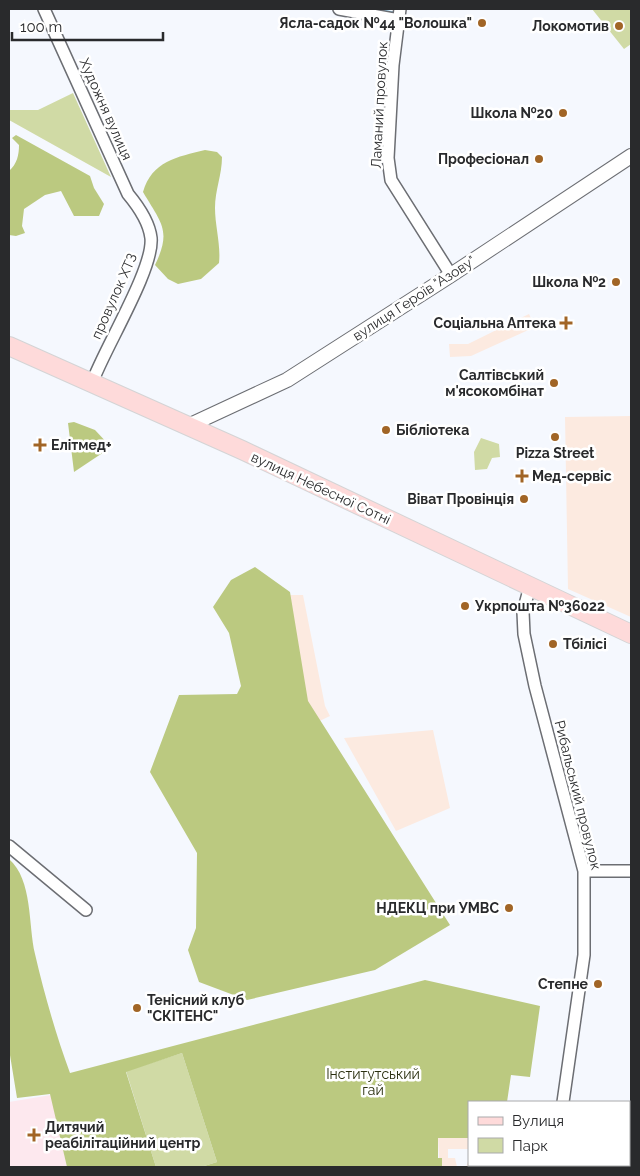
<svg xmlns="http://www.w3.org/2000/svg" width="640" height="1176" viewBox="0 0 640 1176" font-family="Raleway,sans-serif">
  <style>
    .industrial { fill: #fceae0 }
    .medical { fill: #fde8ee }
    .green { fill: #d0daa5 }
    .forest { fill: #bbc980 }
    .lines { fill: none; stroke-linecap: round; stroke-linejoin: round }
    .stream { stroke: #99d7f7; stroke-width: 3 }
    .minor-casing { stroke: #6c6e73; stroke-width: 14 }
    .tertiary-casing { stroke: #6c6e73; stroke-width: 16 }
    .primary-casing { stroke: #d4d4d5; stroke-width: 20 }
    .minor { stroke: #fff; stroke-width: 11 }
    .tertiary { stroke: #fff; stroke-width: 14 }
    .primary { stroke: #fedada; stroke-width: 18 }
    .poi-dot { fill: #a16526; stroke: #fff; stroke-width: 2 }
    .labels { text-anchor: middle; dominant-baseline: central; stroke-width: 5; stroke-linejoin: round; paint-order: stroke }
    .poi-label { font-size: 14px; font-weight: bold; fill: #292a2c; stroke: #fff; text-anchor: end }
    .street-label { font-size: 14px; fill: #292a2c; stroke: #fff }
    .park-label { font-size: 14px; fill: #2a2f0f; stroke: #fff }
  </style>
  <rect width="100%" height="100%" fill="#f5f8fe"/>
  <!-- industrial -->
  <path class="industrial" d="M529 314 535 327 471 356 450 357 449 344H468Z
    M631 416V617L568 589 565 417Z
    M271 587 290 595H303L325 706 330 716 309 726Z
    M433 730 450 808 396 831 344 738Z
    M438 1137 469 1138V1149H448V1158H455L457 1167H442V1158H439Z
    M469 1159V1165H588L590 1167H466Z"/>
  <!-- medical -->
  <path class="medical" d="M51 1095 67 1167H9V1102Z"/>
  <!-- green -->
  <path class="green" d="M592 9H631V44L624 49Z
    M73 93 111 177 9 120V110H38Z
    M481 438 499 444 500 457 492 458 487 469 475 470 474 452Z
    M182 1053 217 1162 201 1167H156L126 1071Z"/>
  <!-- forest -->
  <path class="forest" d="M16 135 90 176 94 188 104 204 99 216H74L61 191 45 195 24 209 22 226 25 233 16 236 9 235V171C17 164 19 155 19 145L12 138Z
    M205 150 217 152 222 157C222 175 215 190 215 208 215 226 221 245 219 263L201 279 178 284 168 279 155 265C172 230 161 223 143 192 152 161 177 157 205 150Z
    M74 422 95 430 110 446 104 452 74 472 68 423Z
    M255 567 290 592 308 701 450 925 375 970 247 1000 199 982 188 950 196 928 197 853 150 772 179 695 237 694 241 686 229 633 213 607 231 580Z
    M9 859C33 880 28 925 35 954 44 993 56 1035 70 1073L425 980 540 1006 530 1077 511 1075 507 1102H469V1138H438V1158H442V1167H201L217 1162 182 1053 126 1072 156 1167H67L50 1094 17 1098 9 1049Z"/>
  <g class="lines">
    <!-- stream -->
    <path class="stream" d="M383 11 394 13"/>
    <defs>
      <path id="minor" d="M44 9 128 194C138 206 149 221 151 238 154 269 104 349 92 383
        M339 9 399 20
        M400 9 393 65 388 158 391 180 451 275
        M530 586 523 612 524 634 535 686 584 871V955L563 1102
        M9 846 86 910
        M584 871H631
        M601 1165 602 1167"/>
      <path id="tertiary" d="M188 426 287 380 451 275 631 156"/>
      <path id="primary" d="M9 346 242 450 631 634"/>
    </defs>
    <!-- minor casing -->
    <use href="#minor" class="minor-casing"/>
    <!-- tertiary casing -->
    <use href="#tertiary" class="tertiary-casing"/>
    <!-- primary casing -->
    <use href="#primary" class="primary-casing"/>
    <!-- minor -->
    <use href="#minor" class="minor"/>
    <!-- tertiary -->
    <use href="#tertiary" class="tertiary"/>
    <!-- primary -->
    <use href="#primary" class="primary"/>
  </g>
  <!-- markers -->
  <g class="poi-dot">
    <circle cx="482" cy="23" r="5"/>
    <circle cx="619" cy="26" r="5"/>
    <circle cx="563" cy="113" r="5"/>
    <circle cx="539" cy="159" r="5"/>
    <circle cx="616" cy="282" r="5"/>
    <path d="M563.5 315.5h5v5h5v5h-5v5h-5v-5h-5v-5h5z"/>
    <circle cx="554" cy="383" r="5"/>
    <circle cx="386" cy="430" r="5"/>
    <circle cx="555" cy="437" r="5"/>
    <path d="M37.5 437.5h5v5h5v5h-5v5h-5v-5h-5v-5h5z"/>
    <path d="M519.5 468.5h5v5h5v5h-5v5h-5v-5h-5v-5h5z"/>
    <circle cx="524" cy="499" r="5"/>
    <circle cx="465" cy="606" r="5"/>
    <circle cx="553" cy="644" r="5"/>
    <circle cx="509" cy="908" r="5"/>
    <circle cx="598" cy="984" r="5"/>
    <circle cx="137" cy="1008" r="5"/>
    <path d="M31.5 1127.5h5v5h5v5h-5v5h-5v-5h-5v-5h5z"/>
  </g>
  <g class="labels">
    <!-- poi labels -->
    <g class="poi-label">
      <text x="472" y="23">Ясла-садок №44 "Волошка"</text>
      <text x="609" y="26">Локомотив</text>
      <text x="553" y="113">Школа №20</text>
      <text x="529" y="159">Професіонал</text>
      <text x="606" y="282">Школа №2</text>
      <text x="556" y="323">Соціальна Аптека</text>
      <text x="544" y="375">Салтівський<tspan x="544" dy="16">м'ясокомбінат</tspan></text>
      <text x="396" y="430" text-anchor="start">Бібліотека</text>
      <text x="51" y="445" text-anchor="start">Елітмед+</text>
      <text x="555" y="453" text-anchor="middle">Pizza Street</text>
      <text x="532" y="476" text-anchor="start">Мед-сервіс</text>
      <text x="514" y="499">Віват Провінція</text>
      <text x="475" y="606" text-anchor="start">Укрпошта №36022</text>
      <text x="563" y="644" text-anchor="start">Тбілісі</text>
      <text x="499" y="908">НДЕКЦ при УМВС</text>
      <text x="588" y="984">Степне</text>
      <text x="147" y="1000" text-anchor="start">Тенісний клуб<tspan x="147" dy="16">"СКІТЕНС"</tspan></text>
      <text x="45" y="1127" text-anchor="start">Дитячий<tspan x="45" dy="16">реабілітаційний центр</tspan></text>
    </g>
    <!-- street labels -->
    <g class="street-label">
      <text transform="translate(379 105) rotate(-87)">Ламаний провулок</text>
      <text transform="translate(106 109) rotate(66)">Художня вулиця</text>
      <text transform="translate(114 296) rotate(-66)">провулок ХТЗ</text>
      <text transform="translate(414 298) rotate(-33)">вулиця Героїв "Азову"</text>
      <text transform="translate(321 488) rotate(25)">вулиця Небесної Сотні</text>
      <text transform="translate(578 795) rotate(76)">Рибальський провулок</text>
    </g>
    <!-- park labels -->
    <g class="park-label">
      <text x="373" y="1074">Інститутський<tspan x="373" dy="16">гай</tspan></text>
    </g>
  </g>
  <!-- border -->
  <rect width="640" height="1176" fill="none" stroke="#292a2c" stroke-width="20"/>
  <!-- legend -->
  <rect x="468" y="1101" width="162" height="65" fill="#ffffff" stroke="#a9aaab"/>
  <rect x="478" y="1117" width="25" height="8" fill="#fedada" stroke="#a9aaab"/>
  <text x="512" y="1126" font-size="15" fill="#292a2c">Вулиця</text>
  <rect x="478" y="1138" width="25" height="15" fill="#d0daa5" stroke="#a9aaab"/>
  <text x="512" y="1151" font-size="15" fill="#292a2c">Парк</text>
  <!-- scale -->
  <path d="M12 32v8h151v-8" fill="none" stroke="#292a2c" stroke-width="2.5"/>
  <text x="20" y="32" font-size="15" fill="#292a2c" stroke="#ffffff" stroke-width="4" paint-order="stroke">100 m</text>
</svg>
